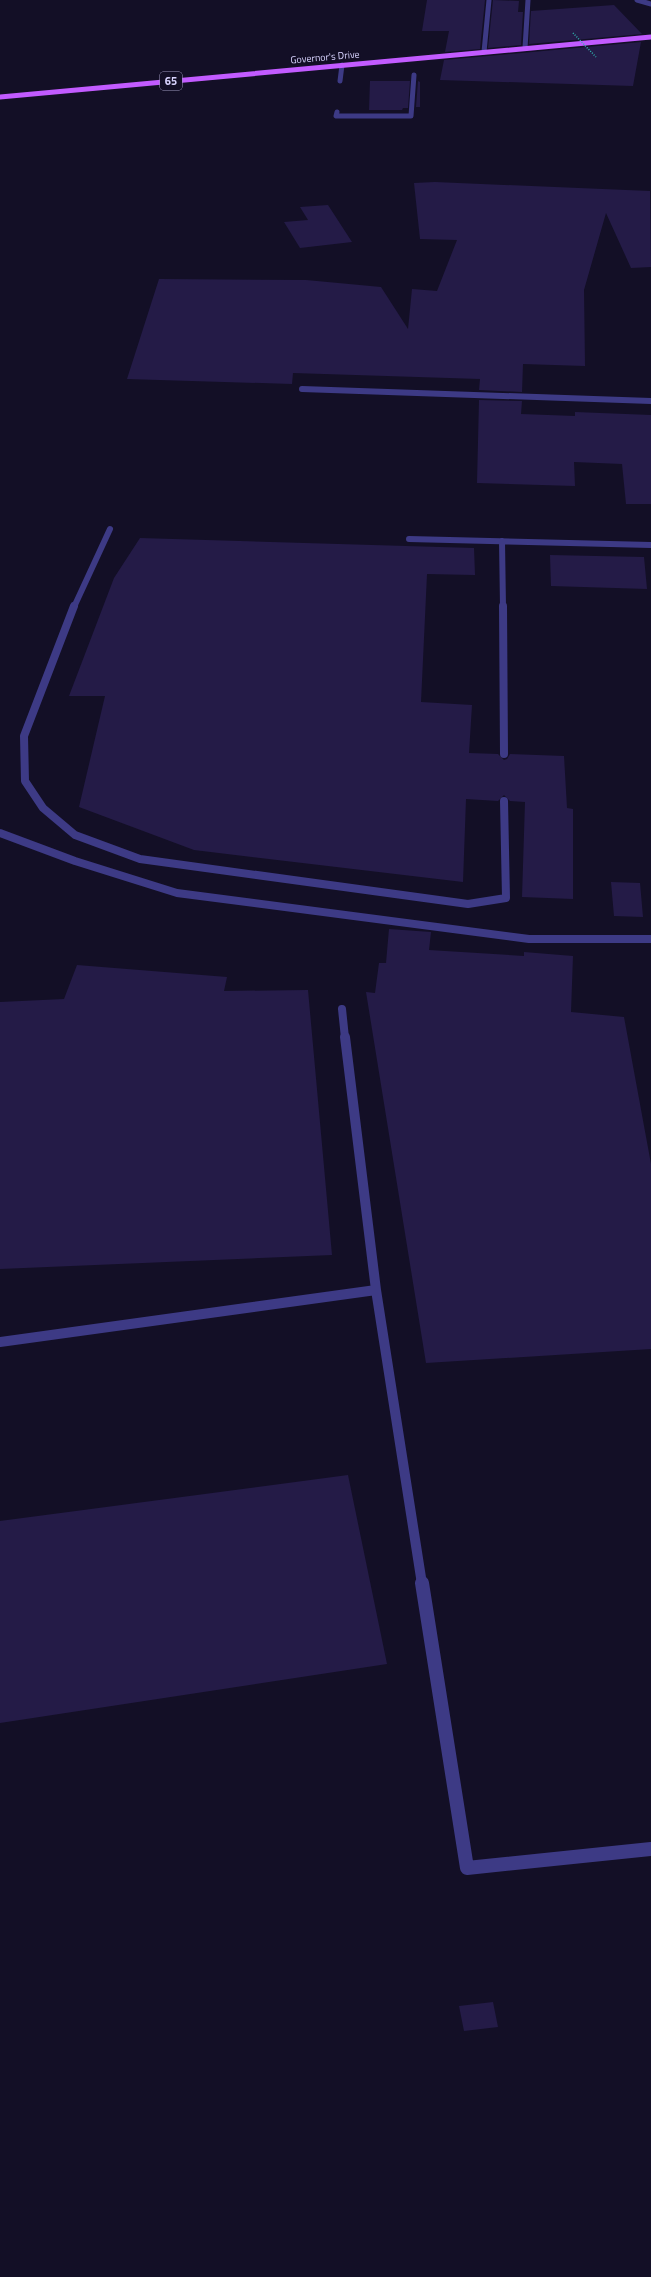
<svg xmlns="http://www.w3.org/2000/svg" width="651" height="2277" viewBox="0 0 651 2277" font-family="'Titillium Web',sans-serif">
  <style>
    .building { fill: #241b47 }
    .lines { fill: none; stroke-linecap: round; stroke-linejoin: round }
    .service-far4 { stroke: #3d3a85; stroke-width: 5 }
    .service-far3 { stroke: #3d3a85; stroke-width: 6 }
    .service-far2 { stroke: #3d3a85; stroke-width: 8 }
    .service-far1 { stroke: #3d3a85; stroke-width: 10 }
    .service { stroke: #3d3a85; stroke-width: 14 }
    .minor-far1 { stroke: #3d3a85; stroke-width: 5 }
    .minor { stroke: #3d3a85; stroke-width: 8 }
    .primary { stroke: #c25bff; stroke-width: 5 }
    .path-bridge { stroke: #2fb8b0; stroke-width: 1.5; stroke-dasharray: 1 1.5; stroke-linecap: butt }
    .labels { text-anchor: middle; dominant-baseline: central; stroke-width: 3; stroke-linejoin: round; paint-order: stroke }
    .far-street-label { font-size: 10px; fill: #d9d4ff; stroke: #130f26 }
    .shield { fill: #130f26; stroke: #9e99be; stroke-width: 1 }
    .shield-label { font-size: 11px; font-weight: bold; fill: #d9d4ff }
  </style>
  <rect width="100%" height="100%" fill="#130f26"/>
  <!-- building -->
  <path class="building" d="M427 0H485L480 49 445 52 449 31H422Z
    M493 0 519 1 518 12H523L521 45 488 48Z
    M614 5 642 34 529 44 531 11Z
    M641 42 633 86 440 80 444 60Z
    M370 81H410L408 108H403L402 110H369Z
    M418 81 420 82V107H416Z
    M435 182 650 191 651 267 631 268 606 213 584 290 585 366 523 364 522 392 479 390 480 379 293 373 292 384 127 379 159 279 306 280 381 287 408 329 412 289 437 291 457 240 420 239 414 183Z
    M328 205 352 242 300 248 284 222 308 220 300 207Z
    M479 400 522 401 521 414 575 416V412L651 415V504H626L622 464 574 462 575 486 477 483Z
    M140 538 474 548 475 575 427 574 421 702 472 705 469 753 498 754 504 760 507 759 510 754 564 756 567 808 573 809V899L522 897 525 802 510 801 504 795 498 801 466 799 463 882 194 850 79 807 105 696H69L114 578Z
    M550 555 644 557 647 589 551 586Z
    M611 882 640 883 643 917 614 916Z
    M389 929 431 932 429 950 524 956V952L573 956 571 1012 624 1017 651 1164V1349L426 1363 366 992 375 993 379 963H386Z
    M77 965 227 977 224 991 308 990 332 1255 0 1269V1002L64 999Z
    M348 1475 387 1664 0 1723V1521Z
    M493 2002 498 2027 464 2031 459 2006Z"/>
  <g class="lines">
    <!-- service-far4 -->
    <path class="service-far4" d="M525 48 528 0
      M340 81 342 65
      M337 112 336 116H411L414 75"/>
    <!-- service-far3 -->
    <path class="service-far3" d="M302 389 651 401
      M409 539 651 545
      M502 541 503 607
      M74 607 110 529"/>
    <!-- service-far2 -->
    <path class="service-far2" d="M74 606 24 736 25 781 43 808 75 835 140 859 468 904 506 898 504 801
      M503 606 504 754
      M342 1009 345 1038"/>
    <!-- service-far1 -->
    <path class="service-far1" d="M345 1037 376 1290 422 1584
      M0 1342 376 1290"/>
    <!-- service -->
    <path class="service" d="M422 1583 467 1868 651 1849"/>
    <!-- minor-far1 -->
    <path class="minor-far1" d="M637 0 651 4
      M484 52 489 0"/>
    <!-- minor -->
    <path class="minor" d="M0 833 75 861 177 893 529 939H651"/>
    <!-- primary -->
    <path class="primary" d="M0 97 651 37"/>
    <!-- path-bridge -->
    <path class="path-bridge" d="M573 33 596 57"/>
  </g>
  <g class="labels">
    <!-- far-street labels -->
    <g class="far-street-label">
      <text transform="translate(325 57) rotate(-5)">Governor's Drive</text>
    </g>
    <!-- shield labels -->
    <rect class="shield" x="160" y="72" width="22" height="18" rx="3"/>
    <g class="shield-label">
      <text x="171" y="81">65</text>
    </g>
  </g>
</svg>
